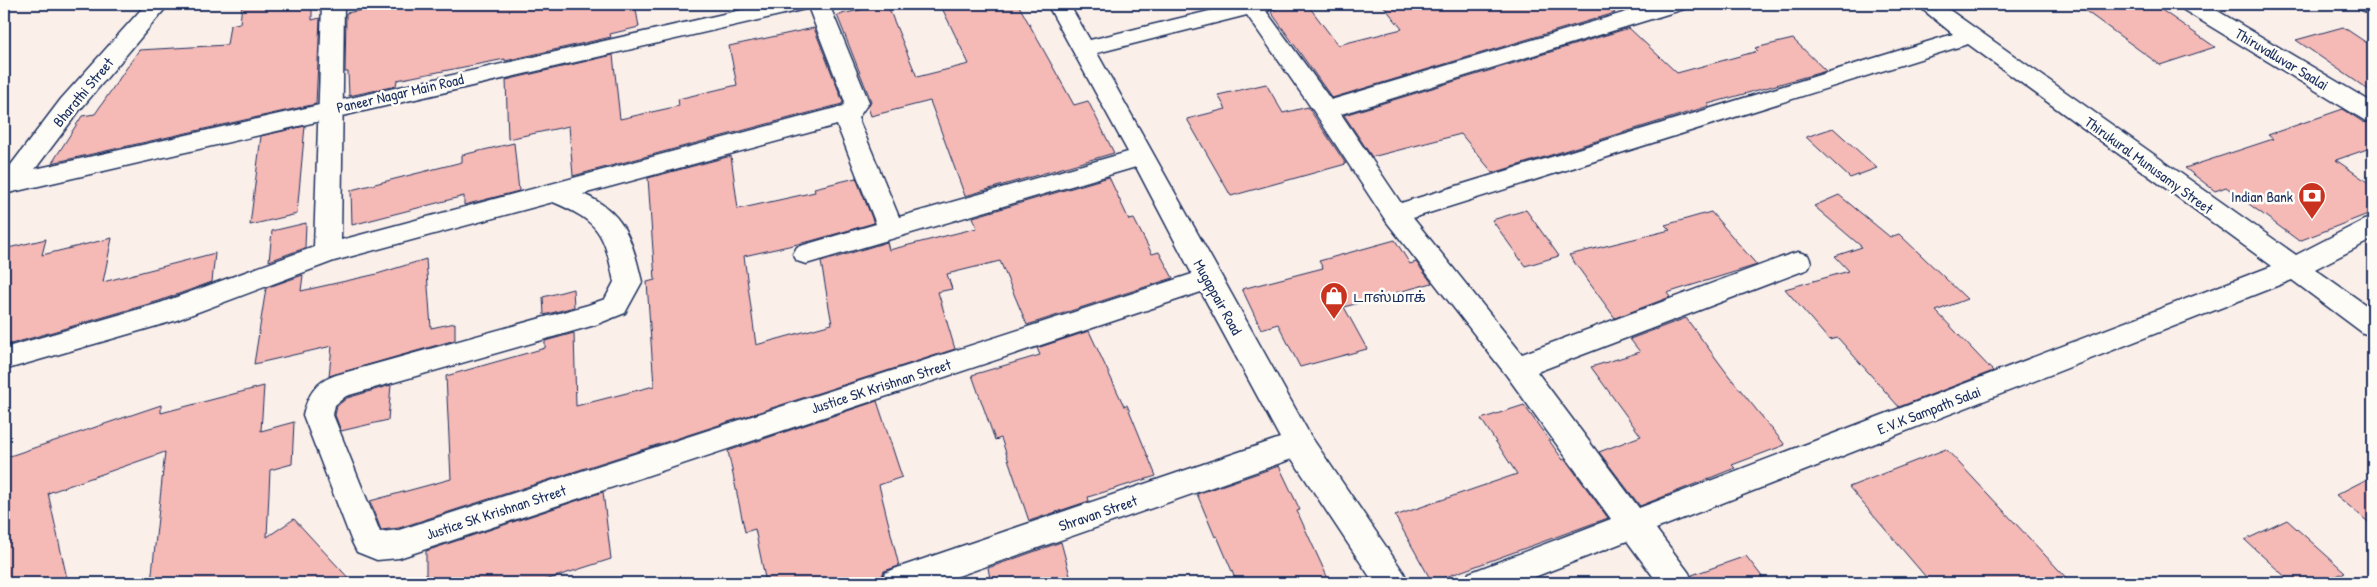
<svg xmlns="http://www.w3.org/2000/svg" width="2377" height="587" viewBox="0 0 2377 587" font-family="'Patrick Hand','Noto Sans Tamil',sans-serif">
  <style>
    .building { fill: #f5b9b6; stroke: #1b2f5e }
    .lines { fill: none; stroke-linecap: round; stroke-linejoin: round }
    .street-casing { stroke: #1b2f5e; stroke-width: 3 }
    .secondary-casing { stroke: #1b2f5e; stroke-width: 3 }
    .street { fill: #fdfcf7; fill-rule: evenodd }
    .secondary { fill: #fdfcf7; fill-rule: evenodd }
    .labels { text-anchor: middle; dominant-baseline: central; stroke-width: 5; stroke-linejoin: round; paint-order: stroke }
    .street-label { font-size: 15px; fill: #1b2f5e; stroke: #fdfcf7 }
    .poi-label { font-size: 15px; fill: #1b2f5e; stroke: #fdfcf7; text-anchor: end }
  </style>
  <rect width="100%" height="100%" fill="#fbefea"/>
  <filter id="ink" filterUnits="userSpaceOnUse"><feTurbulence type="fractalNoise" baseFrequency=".02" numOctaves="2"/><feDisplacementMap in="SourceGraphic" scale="10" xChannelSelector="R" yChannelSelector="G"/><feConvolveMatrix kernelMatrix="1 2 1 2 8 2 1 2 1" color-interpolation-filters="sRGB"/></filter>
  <g filter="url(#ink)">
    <!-- building -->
    <path class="building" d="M242 4H312V20L320 18 316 104 52 163 82 116 95 114 139 50 227 45 230 25 240 23Z
      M395 4H635L639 27 610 34 611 37 505 61V59L397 80 396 86 349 96 348 72H345L346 13Z
      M887 4 917 77 969 64 940 4H1018L1074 105 1088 101 1114 153 965 196 930 101 871 116 868 107 871 101 837 15Z
      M1278 4H1307L1338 45 1402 29 1382 4H1607L1615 13 1332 98 1271 12 1275 10Z
      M2076 4H2153L2215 47 2160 65Z
      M2343 27 2373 47V93L2296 40Z
      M814 28 843 102 842 104 573 176 569 126 508 139 506 80 613 55 620 119 679 106 678 99 737 85 729 46Z
      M1629 28 1677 73 1758 51 1755 48 1793 39 1826 71 1708 104 1709 106 1493 173 1461 134 1372 157 1344 115Z
      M1266 84 1283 113 1308 107 1346 164 1231 196 1187 119 1226 109 1218 95Z
      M2343 109 2363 122 2373 124V147L2336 160 2373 186V212L2299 241 2226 187 2215 191 2185 168 2273 139 2268 135Z
      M305 126 297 214 250 225 261 136Z
      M1833 128 1877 168 1850 178 1806 137Z
      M514 143 519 191 464 205V196L352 225 351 190 462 162V155Z
      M731 156 738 209 815 192 814 188 856 178 874 223 811 241 744 256 756 345 832 324 821 262 887 242 889 250 977 228 973 217 1109 177 1129 220 1134 219 1152 254 1159 252 1173 278 1027 325 1000 261 947 274 952 289 938 292 955 349 399 528 381 530 370 501 451 479 446 376 545 348V341L574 333 576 406 654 386 647 282 655 280 648 178Z
      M1839 195 1890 237 1899 234 1967 299 1936 311 1993 371 1899 407 1838 338 1829 340 1785 289 1849 271 1835 256 1862 247 1814 206Z
      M1526 210 1559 256 1525 266 1492 220Z
      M1711 212 1757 265 1667 293 1670 297 1615 318 1569 255 1670 230 1665 225Z
      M306 223 305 248 269 261 272 231Z
      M112 238 103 282 215 253 212 282 159 301 4 346V249L46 239 42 255Z
      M1395 240 1410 264 1416 262 1432 283 1344 307 1367 349 1300 367 1278 324 1261 329 1242 289 1323 268 1319 261Z
      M426 259 431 328 455 323V340L329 376 332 346 254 364 266 288 303 275 301 291 377 274Z
      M573 289 574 307 544 315 543 297Z
      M1686 318 1729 376 1785 445 1732 465 1735 468 1640 506 1599 452 1641 436 1591 367 1640 352 1630 339Z
      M1089 331 1124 406 1127 405 1156 476 1088 497 1089 501 1029 521 1001 438 995 440 972 375 1040 355 1037 348Z
      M391 385 388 420 341 431 335 415 337 406 347 398Z
      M264 386 261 431 294 422 292 464 270 470 267 537 294 519 353 583H151L165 452 48 493 68 583H4V458L161 405V413Z
      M877 401 902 477 879 485 899 566 884 571 879 583H766L755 529 745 532 728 451Z
      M1524 405 1563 460 1565 459 1608 518 1432 582 1395 516 1517 474 1481 419Z
      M1946 449 2071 583H1931L1849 487Z
      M1279 466 1300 510 1297 511 1330 583H1237L1217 536 1215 537 1197 494Z
      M2373 476V526L2336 495Z
      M603 492 611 559 536 583H426V551Z
      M2287 520 2345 572 2322 583H2292L2245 540Z
      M1061 542 1072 583H991L988 568Z
      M1746 556 1767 583H1695L1692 575Z"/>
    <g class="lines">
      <defs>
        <path id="street" d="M146 4H169L79 111 20 189 11 192 4 190V174L61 99Z
          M322 4H344L341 240 843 106 845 102 807 4H829L869 102 858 118 899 217 1128 152 1047 4H1069L1090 40 1238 4H1276L1273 9 1266 11 1331 100 1653 4H1687L1684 9 1341 114 1401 203 1953 34 1916 4H1941L2296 255 2364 220 2373 218V239L2315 269 2373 310V336L2363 333 2292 280 1656 529 1689 573 1693 583H1658L1627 541 1519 583H1465L1469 573 1611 519 1507 376 1386 221 1317 116 1247 15 1097 53 1310 435 1404 573 1408 583H1374L1292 459 938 583H881L885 573 897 568 1280 438 1201 292 399 558 377 560 357 552 352 542 303 415C308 395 315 382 336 375L588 305 605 299 614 282C604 233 600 222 553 202L334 261 174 321 4 370V348L160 303 314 247ZM1968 44 2272 266 1639 508 1537 372 1808 269 1811 262 1808 255 1798 252 1788 255 1522 354 1413 218ZM837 125 876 224 797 247 793 254 797 261 806 264 1136 167 1192 274 399 530 380 532 333 415 335 405 346 396 595 325 625 313 642 282C632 240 625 212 583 194Z
          M2356 4H2373V14L2359 9Z"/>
        <path id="secondary" d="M768 4H808L805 9 797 11 4 194V176Z
          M2179 4H2206L2373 103V122L2364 120 2182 9Z"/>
      </defs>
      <!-- street casing -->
      <use href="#street" class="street-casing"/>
      <!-- secondary casing -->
      <use href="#secondary" class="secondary-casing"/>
      <!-- street -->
      <use href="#street" class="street"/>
      <!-- secondary -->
      <use href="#secondary" class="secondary"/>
    </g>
  </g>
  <!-- icons -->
  <defs>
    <symbol id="bank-pin" viewBox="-11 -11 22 30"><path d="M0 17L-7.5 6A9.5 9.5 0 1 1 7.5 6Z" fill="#c8321e" stroke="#fdfcf7"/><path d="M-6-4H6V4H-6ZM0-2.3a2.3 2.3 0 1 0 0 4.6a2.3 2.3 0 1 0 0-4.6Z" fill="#fff"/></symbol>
    <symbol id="shop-pin" viewBox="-11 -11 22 30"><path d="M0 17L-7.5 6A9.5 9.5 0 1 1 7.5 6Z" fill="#c8321e" stroke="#fdfcf7"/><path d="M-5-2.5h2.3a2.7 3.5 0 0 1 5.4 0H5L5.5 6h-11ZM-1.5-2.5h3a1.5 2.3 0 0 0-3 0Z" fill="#fff"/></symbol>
  </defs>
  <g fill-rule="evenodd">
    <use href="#bank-pin" x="2296" y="180" width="32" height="43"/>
    <use href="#shop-pin" x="1318" y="280" width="32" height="43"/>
  </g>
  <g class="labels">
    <!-- street labels -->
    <g class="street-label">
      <text transform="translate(2282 59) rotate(31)">Thiruvalluvar Saalai</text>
      <text transform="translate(83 92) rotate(-50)">Bharathi Street</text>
      <text transform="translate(400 93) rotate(-13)">Paneer Nagar Main Road</text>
      <text transform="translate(2149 165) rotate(36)">Thirukural Munusamy Street</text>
      <text transform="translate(1218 297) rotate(61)">Mugappair Road</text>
      <text transform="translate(881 386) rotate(-18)">Justice SK Krishnan Street</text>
      <text transform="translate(1929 410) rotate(-21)">E.V.K Sampath Salai</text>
      <text transform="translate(496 512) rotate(-18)">Justice SK Krishnan Street</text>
      <text transform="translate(1098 513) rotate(-19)">Shravan Street</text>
    </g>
    <!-- poi labels -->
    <g class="poi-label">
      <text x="2293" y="196">Indian Bank</text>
      <text x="1353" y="296" text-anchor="start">டாஸ்மாக்</text>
    </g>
  </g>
  <!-- margin -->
  <rect width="2377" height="587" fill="none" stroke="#fdfcf7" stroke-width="20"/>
  <rect x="10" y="10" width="2357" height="567" fill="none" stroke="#1b2f5e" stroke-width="2" filter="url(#ink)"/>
</svg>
